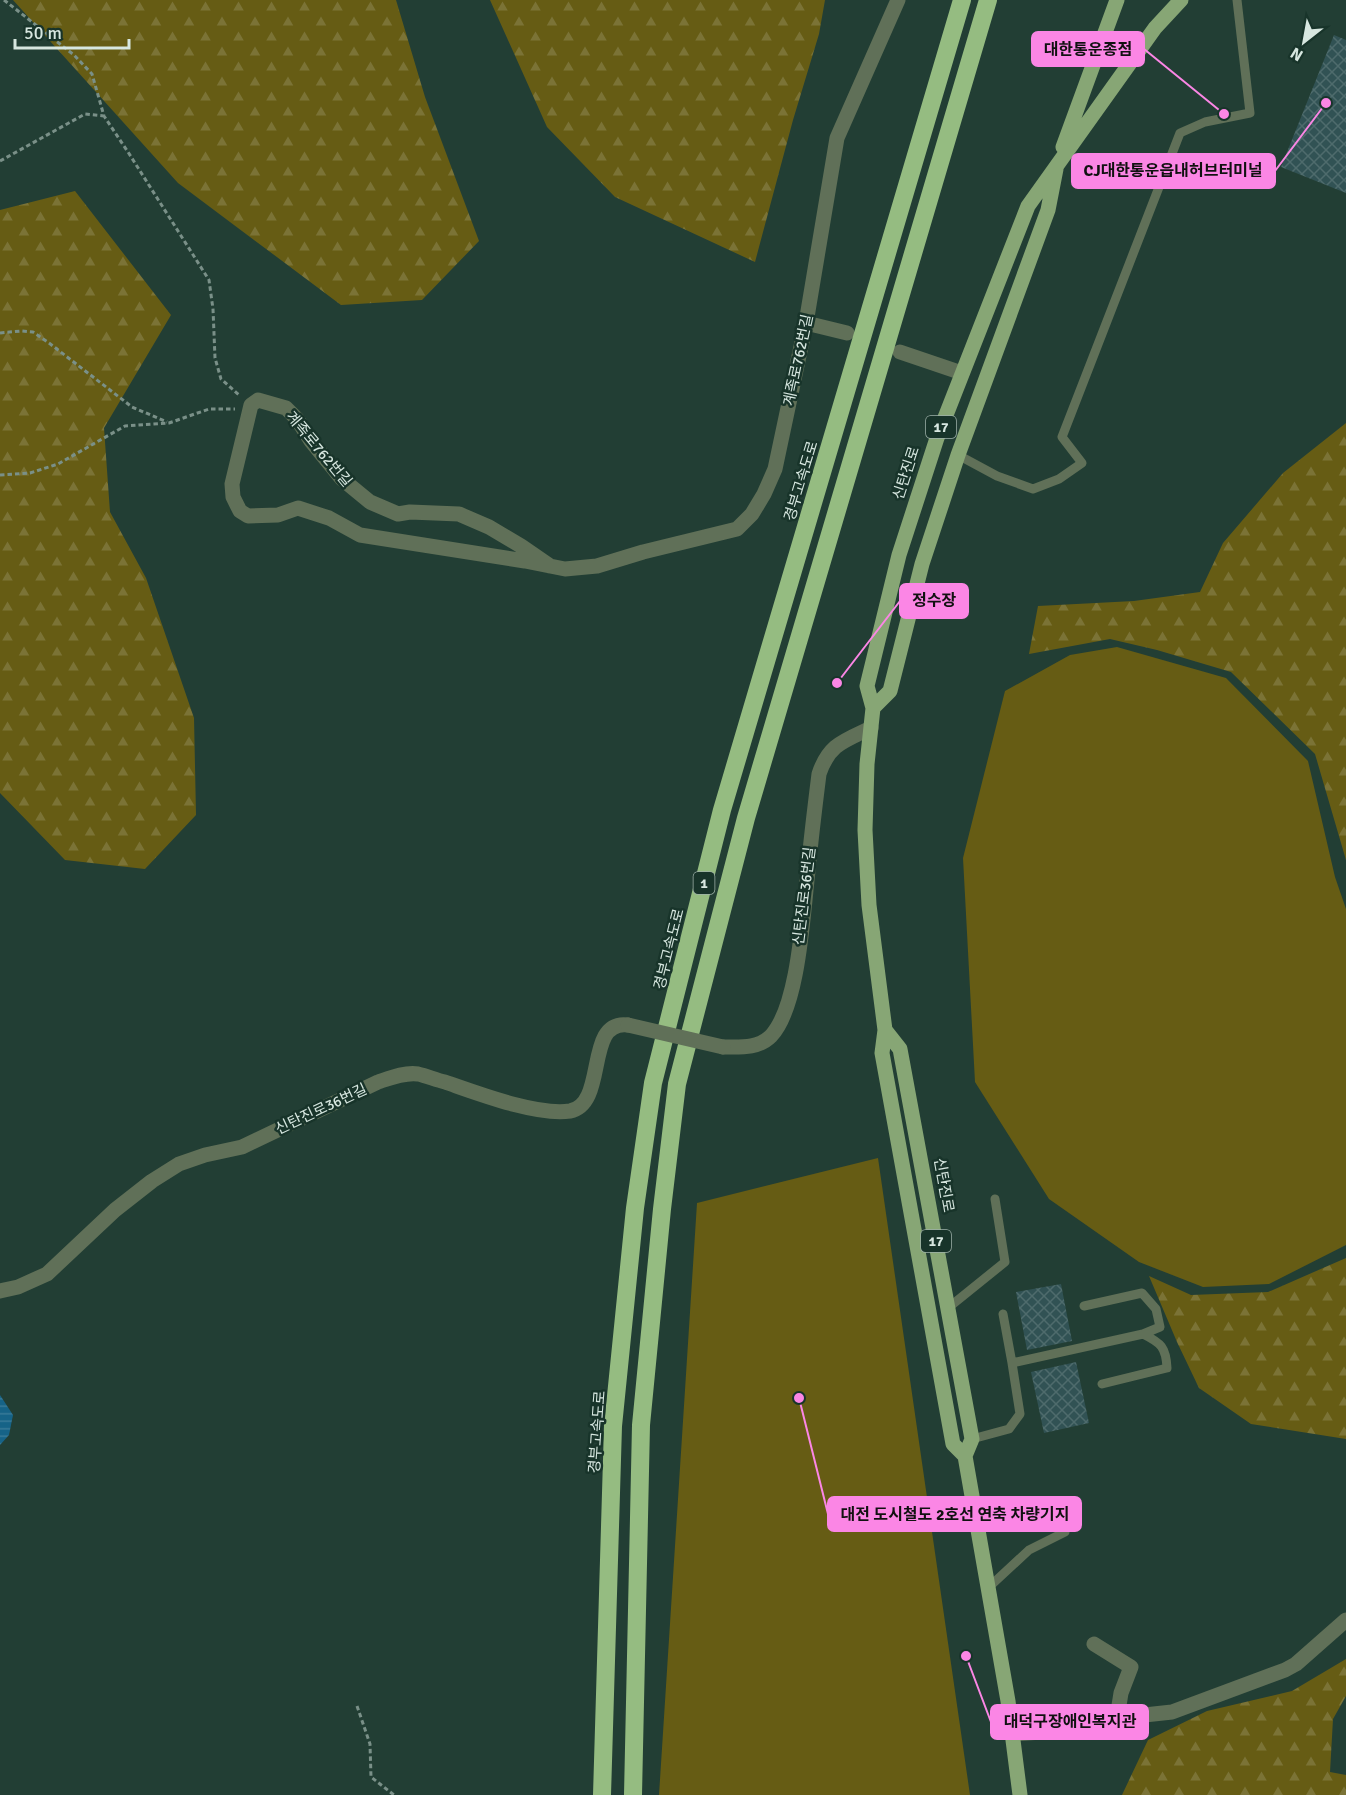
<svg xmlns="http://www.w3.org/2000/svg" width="1346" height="1795" viewBox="0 0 1346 1795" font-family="Signika,'Noto Sans KR',sans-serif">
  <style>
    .green { fill: #665c14 }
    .forest { fill: url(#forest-firs) }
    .water { fill: url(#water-rules) }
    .building { fill: url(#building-cross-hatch) }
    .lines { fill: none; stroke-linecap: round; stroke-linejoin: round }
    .path { stroke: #7a9088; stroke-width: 3; stroke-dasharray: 4.5 3; stroke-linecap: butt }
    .service { stroke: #607058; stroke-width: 9 }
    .minor { stroke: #607058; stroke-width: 15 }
    .primary { stroke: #87a675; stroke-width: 15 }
    .motorway { stroke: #95bc81; stroke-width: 18 }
    .minor-bridge { stroke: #607058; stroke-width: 15 }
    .labels { text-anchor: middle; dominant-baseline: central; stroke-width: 5; stroke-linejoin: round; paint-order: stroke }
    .shield { fill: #18342a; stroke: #9eb1a9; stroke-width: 1.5 }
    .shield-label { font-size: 14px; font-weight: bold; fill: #d7e7e0 }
    .street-label { font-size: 15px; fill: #d7e7e0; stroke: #18342a }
    .leader { fill: none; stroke: #fb86e5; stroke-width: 2 }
    .callout-dot { fill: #fb86e5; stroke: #18342a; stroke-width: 2 }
    .callout { fill: #fb86e5; stroke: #fb86e5; stroke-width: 2 }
    .callout-label { font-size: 16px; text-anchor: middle; font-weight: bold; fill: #111 }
  </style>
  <defs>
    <pattern id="forest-firs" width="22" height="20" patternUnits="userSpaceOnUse" patternTransform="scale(1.5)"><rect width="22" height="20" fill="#665c14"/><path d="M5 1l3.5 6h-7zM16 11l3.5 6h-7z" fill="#7b7336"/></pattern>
    <pattern id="water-rules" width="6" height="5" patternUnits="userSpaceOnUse" patternTransform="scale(1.5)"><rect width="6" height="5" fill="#166387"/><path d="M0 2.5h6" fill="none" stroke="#377998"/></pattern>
    <pattern id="building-cross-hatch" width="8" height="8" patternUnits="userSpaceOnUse" patternTransform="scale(1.5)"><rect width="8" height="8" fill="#315254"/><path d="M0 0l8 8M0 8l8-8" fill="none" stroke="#4e6b6c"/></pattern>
  </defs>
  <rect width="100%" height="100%" fill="#223e34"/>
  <!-- green -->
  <path class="green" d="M1117 647 1226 678 1308 761 1335 877 1346 909V1245L1269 1284 1203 1287 1139 1262 1049 1199 975 1082 963 858 1005 691 1070 655Z
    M878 1158 970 1795H659L697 1203Z"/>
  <!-- forest -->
  <path class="forest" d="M13 0H396L425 97 479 241 422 300 341 305 178 183Z
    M490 0H825L819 34 793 120 755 262 615 197 547 127Z
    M75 191 171 315 104 428 110 512 146 578 194 718 196 815 145 869 65 860 0 793V210Z
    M1346 423V860L1315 754 1231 672 1157 650 1110 639 1029 654 1038 606 1134 601 1200 592 1223 543 1283 473Z
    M1346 1258V1439L1251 1424 1199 1388 1177 1342 1149 1276 1191 1295 1268 1292Z
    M1346 1659V1696L1333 1719 1330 1772 1346 1775V1795H1122L1148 1740 1207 1711 1292 1691Z"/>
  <!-- water -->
  <path class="water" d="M0 1395 13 1415 9 1435 0 1445Z"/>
  <!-- building -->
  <path class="building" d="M1334 35 1346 40V193L1281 167Z
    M1061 1284 1072 1341 1027 1350 1016 1292Z
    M1076 1362 1089 1423 1044 1433 1031 1372Z"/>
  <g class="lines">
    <!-- path -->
    <path class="path" d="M4 0 74 55 92 74 104 116 128 152 209 280 213 309 215 358 221 379 240 396
      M0 161 85 114 104 116
      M0 333 21 331 33 332 49 343 132 407 167 422
      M0 475 30 473 58 464 125 426 169 423 209 409H235
      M357 1706 370 1744 371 1777 394 1795"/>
    <!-- service -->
    <path class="service" d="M958 455 997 476 1033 489 1059 479 1082 463 1062 437 1180 133 1205 122 1250 113 1237 0
      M1084 1306 1142 1293 1156 1309 1160 1327 1143 1334
      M948 1308 1005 1262 995 1199
      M1003 1314 1012 1363
      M972 1439 1009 1429 1020 1414 1012 1363 1143 1334C1161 1343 1166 1347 1167 1368L1102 1384
      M988 1588 1029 1550 1065 1532"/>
    <!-- minor -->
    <path class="minor" d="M806 323 847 333
      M900 352 962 373
      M550 566 521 546 489 527 459 514 410 512 398 514 370 502 342 479 311 441 297 419 286 408 258 400 251 405 232 484 233 497 240 511 248 516 278 515 298 508 329 518 360 535 525 561 565 569 597 566 643 552 737 529 752 514 764 494 775 469 806 323 837 138 898 0
      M723 1047C740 1047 758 1049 771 1036 799 1006 803 912 808 871 811 838 815 806 819 774 829 744 844 741 871 728
      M0 1291 18 1287 47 1274 115 1210 152 1181 179 1164 205 1155 242 1147 378 1082C390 1078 405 1072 418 1074 427 1076 436 1080 445 1082 477 1093 537 1116 570 1111 608 1104 584 1019 628 1025
      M1094 1644 1131 1667 1121 1693 1117 1718
      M1012 1734 1089 1729 1117 1718 1172 1712 1285 1670 1296 1664 1346 1620"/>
    <!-- primary -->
    <path class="primary" d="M1063 147 1117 0
      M873 708 890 691 922 564 958 455 1048 210 1056 169
      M885 1030 900 1049 972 1439 965 1456 1008 1701 1020 1795
      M965 1456 953 1444 882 1053 885 1030 869 905 865 830 867 764 873 708 867 686 899 555 937 438 1028 206 1155 28 1181 0"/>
    <!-- motorway -->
    <path class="motorway" d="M602 1795 613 1426 635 1208 653 1083 722 810 962 0
      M633 1795 641 1425 662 1209 677 1084 746 818 988 0"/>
    <!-- minor-bridge -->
    <path class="minor-bridge" d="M628 1025 723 1047"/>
  </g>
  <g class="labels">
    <!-- shield labels -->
    <g class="shield">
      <rect x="926" y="416" width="30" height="22" rx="4.5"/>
      <rect x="693.5" y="872" width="21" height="22" rx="4.5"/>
      <rect x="921" y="1230" width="30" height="22" rx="4.5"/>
    </g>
    <g class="shield-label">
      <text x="941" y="427">17</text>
      <text x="704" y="883">1</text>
      <text x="936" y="1241">17</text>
    </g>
    <!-- street labels -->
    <g class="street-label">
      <text transform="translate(798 360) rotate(-78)">계족로762번길</text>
      <text transform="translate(319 449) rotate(50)">계족로762번길</text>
      <text transform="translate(906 473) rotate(-72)">신탄진로</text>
      <text transform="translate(801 481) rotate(-73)">경부고속도로</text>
      <text transform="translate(804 896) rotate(-83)">신탄진로36번길</text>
      <text transform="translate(669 949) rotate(-76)">경부고속도로</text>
      <text transform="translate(321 1109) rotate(-25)">신탄진로36번길</text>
      <text transform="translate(944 1185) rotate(80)">신탄진로</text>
      <text transform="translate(597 1432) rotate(-86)">경부고속도로</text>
    </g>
  </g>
  <!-- callouts -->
  <path class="leader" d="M1224 114L1144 49M1326 103L1275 171M837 683L900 601M799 1398L828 1514M966 1656L991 1722"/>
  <g class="callout-dot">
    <circle cx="1224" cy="114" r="6"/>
    <circle cx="1326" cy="103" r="6"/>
    <circle cx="837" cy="683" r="6"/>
    <circle cx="799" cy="1398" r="6"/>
    <circle cx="966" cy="1656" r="6"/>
  </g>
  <g class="callout">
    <rect x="1032" y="32" width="112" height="34" rx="6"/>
    <rect x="1072" y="154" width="203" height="34" rx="6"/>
    <rect x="900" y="584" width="68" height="34" rx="6"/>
    <rect x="828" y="1497" width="253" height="34" rx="6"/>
    <rect x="991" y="1705" width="157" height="34" rx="6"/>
  </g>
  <g class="callout-label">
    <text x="1088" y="55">대한통운종점</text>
    <text x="1173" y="176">CJ대한통운읍내허브터미널</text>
    <text x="934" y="606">정수장</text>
    <text x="955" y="1520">대전 도시철도 2호선 연축 차량기지</text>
    <text x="1070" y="1727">대덕구장애인복지관</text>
  </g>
  <!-- north arrow -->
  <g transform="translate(1304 42) rotate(211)" stroke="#18342a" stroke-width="4.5" paint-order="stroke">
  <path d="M0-4.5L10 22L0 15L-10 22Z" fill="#d7e7e0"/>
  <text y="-9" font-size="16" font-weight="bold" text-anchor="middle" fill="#d7e7e0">N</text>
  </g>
  <!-- scale -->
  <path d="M15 39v9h114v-9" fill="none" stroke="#d7e7e0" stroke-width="3"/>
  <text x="24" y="39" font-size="18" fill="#d7e7e0" stroke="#18342a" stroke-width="4.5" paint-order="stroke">50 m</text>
</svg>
